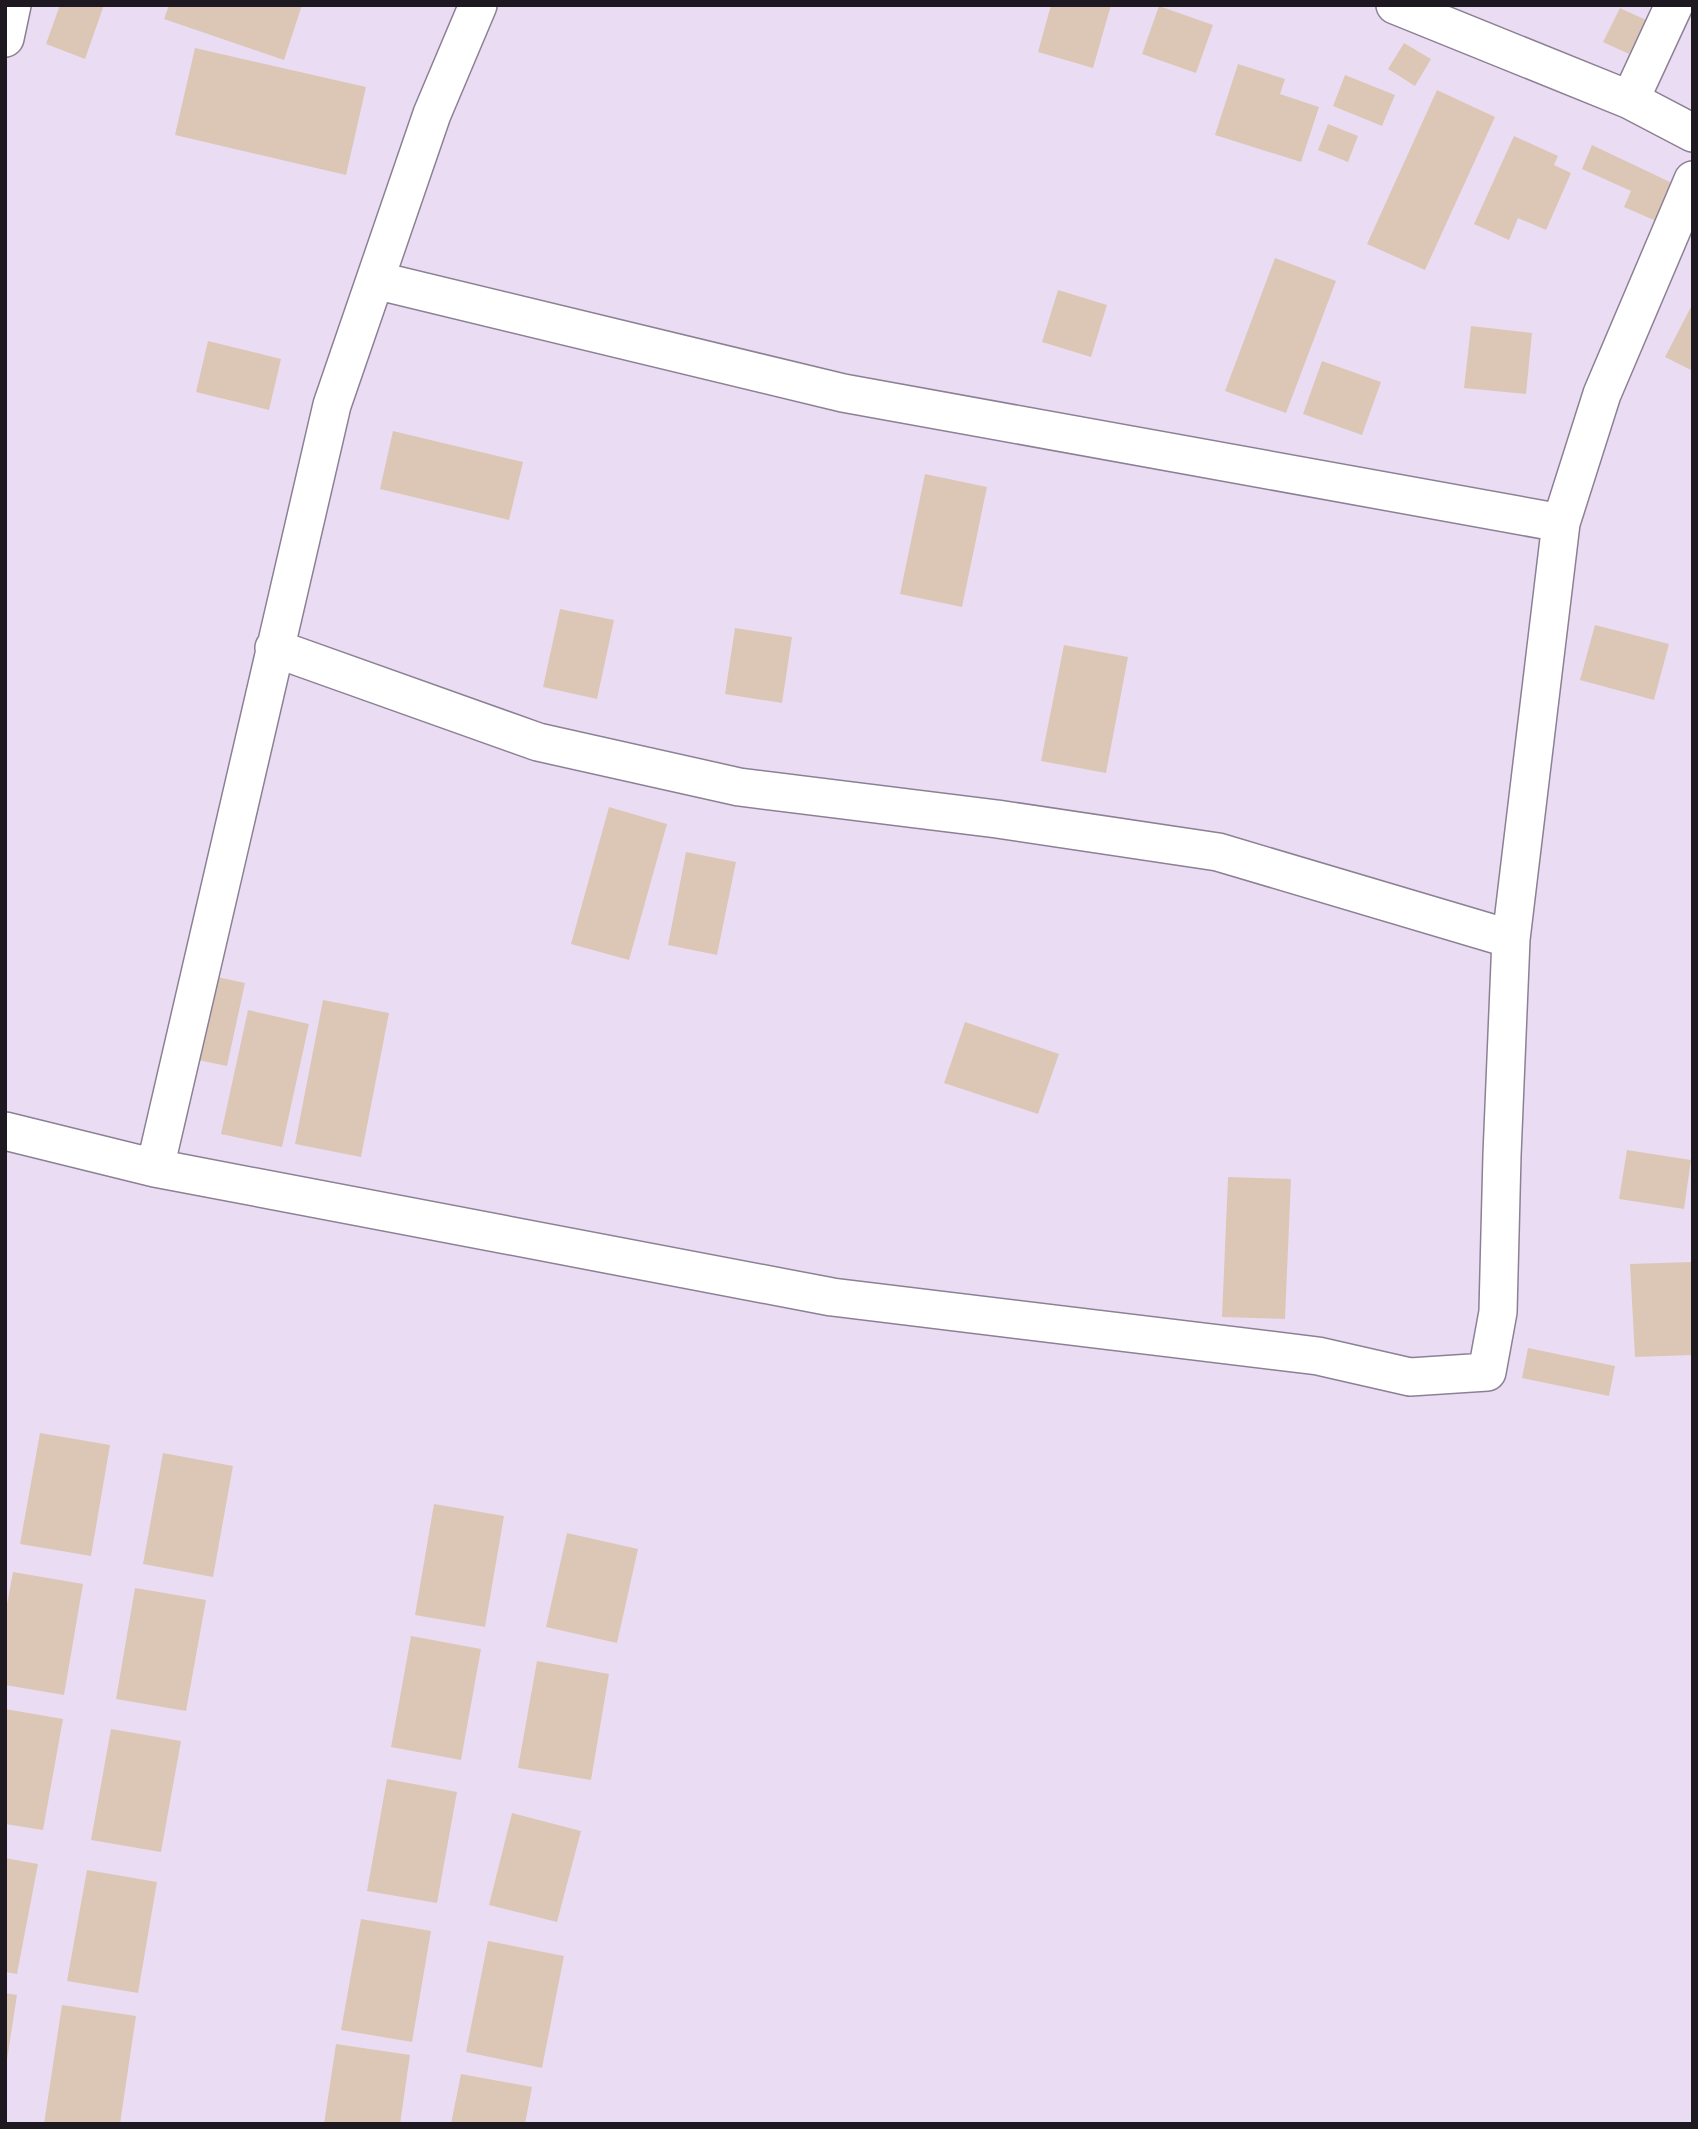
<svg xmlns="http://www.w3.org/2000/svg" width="1698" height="2129" viewBox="0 0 1698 2129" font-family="Roboto,sans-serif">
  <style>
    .building { fill: #dcc7b6 }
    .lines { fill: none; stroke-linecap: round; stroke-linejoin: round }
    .minor-casing { stroke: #8c8094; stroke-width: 40 }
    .minor { stroke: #fff; stroke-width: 37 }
  </style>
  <rect width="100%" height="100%" fill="#eaddf3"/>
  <!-- building -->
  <path class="building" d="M60 5H104L85 59 46 44Z
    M169 5H302L284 60 164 19Z
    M1051 5H1111L1093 68 1038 52Z
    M1159 6 1213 25 1196 73 1142 54Z
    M1620 8 1646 20 1629 54 1603 42Z
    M1404 43 1431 59 1415 86 1388 69Z
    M195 48 366 87 346 175 175 135Z
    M1238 64 1285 79 1280 94 1319 107 1301 162 1215 135Z
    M1345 75 1395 95 1382 126 1333 106Z
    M1437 90 1495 117 1425 270 1367 244Z
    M1328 124 1358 136 1348 162 1318 150Z
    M1514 136 1558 156 1554 165 1571 173 1546 230 1518 218 1509 240 1474 224Z
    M1592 145 1672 183 1656 221 1624 207 1631 191 1582 169Z
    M1275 258 1336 281 1286 413 1225 391Z
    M1058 290 1107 305 1091 357 1042 342Z
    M1693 303V371L1665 357Z
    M1471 326 1532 333 1526 394 1464 388Z
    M208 341 281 359 269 410 196 392Z
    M1322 361 1381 382 1362 435 1303 414Z
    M393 431 523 462 509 520 380 489Z
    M925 474 987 487 962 607 900 594Z
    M560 609 614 620 597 699 543 687Z
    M1595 625 1669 644 1654 700 1580 680Z
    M735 628 792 637 782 703 725 694Z
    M1064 645 1128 657 1106 773 1041 761Z
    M609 807 667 824 629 960 571 944Z
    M686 852 736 862 717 955 668 945Z
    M217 977 245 983 227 1066 198 1060Z
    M323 1000 389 1013 361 1157 295 1144Z
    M248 1010 309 1024 282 1147 221 1134Z
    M965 1022 1059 1054 1038 1114 944 1083Z
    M1627 1150 1691 1160 1684 1209 1619 1199Z
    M1228 1177 1291 1179 1285 1319 1222 1317Z
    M1692 1262 1693 1355 1635 1357 1630 1264Z
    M1528 1348 1615 1366 1609 1396 1522 1378Z
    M40 1433 110 1445 91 1556 20 1544Z
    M163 1453 233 1466 213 1577 143 1564Z
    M434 1504 504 1516 485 1627 415 1615Z
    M567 1533 638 1549 617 1643 546 1627Z
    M13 1572 83 1584 64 1695 5 1685V1615Z
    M135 1588 206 1600 186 1711 116 1699Z
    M411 1636 481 1649 461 1760 391 1747Z
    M537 1661 609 1674 591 1780 518 1768Z
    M5 1709 63 1719 43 1830 5 1824Z
    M111 1729 181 1741 161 1852 91 1840Z
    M387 1779 457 1792 437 1903 367 1891Z
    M512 1813 581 1831 557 1922 489 1905Z
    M5 1858 38 1864 17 1974 5 1972Z
    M87 1870 157 1882 138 1993 67 1981Z
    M361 1919 431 1931 412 2042 341 2030Z
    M488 1941 564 1956 542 2068 466 2052Z
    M5 1993 17 1995 7 2060H5Z
    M62 2005 136 2016 120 2124H44Z
    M336 2044 410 2055 400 2124H324Z
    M461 2074 532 2087 525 2124H451Z"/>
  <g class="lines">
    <defs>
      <path id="minor" d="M1395 5 1630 100 1693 133
        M5 38 12 5
        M1630 100 1674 5
        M375 280 843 393 1561 523
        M274 648 538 742 739 787 997 819 1218 852 1511 939
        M5 1131 155 1168 832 1297 1318 1356 1410 1377 1487 1372 1498 1312 1502 1155 1511 939 1561 523 1602 394 1693 180
        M155 1168 332 405 432 114 478 5"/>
    </defs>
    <!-- minor casing -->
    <use href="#minor" class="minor-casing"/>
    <!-- minor -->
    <use href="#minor" class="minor"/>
  </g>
  <!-- border -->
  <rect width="1698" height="2129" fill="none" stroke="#1e1921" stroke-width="14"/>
</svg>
